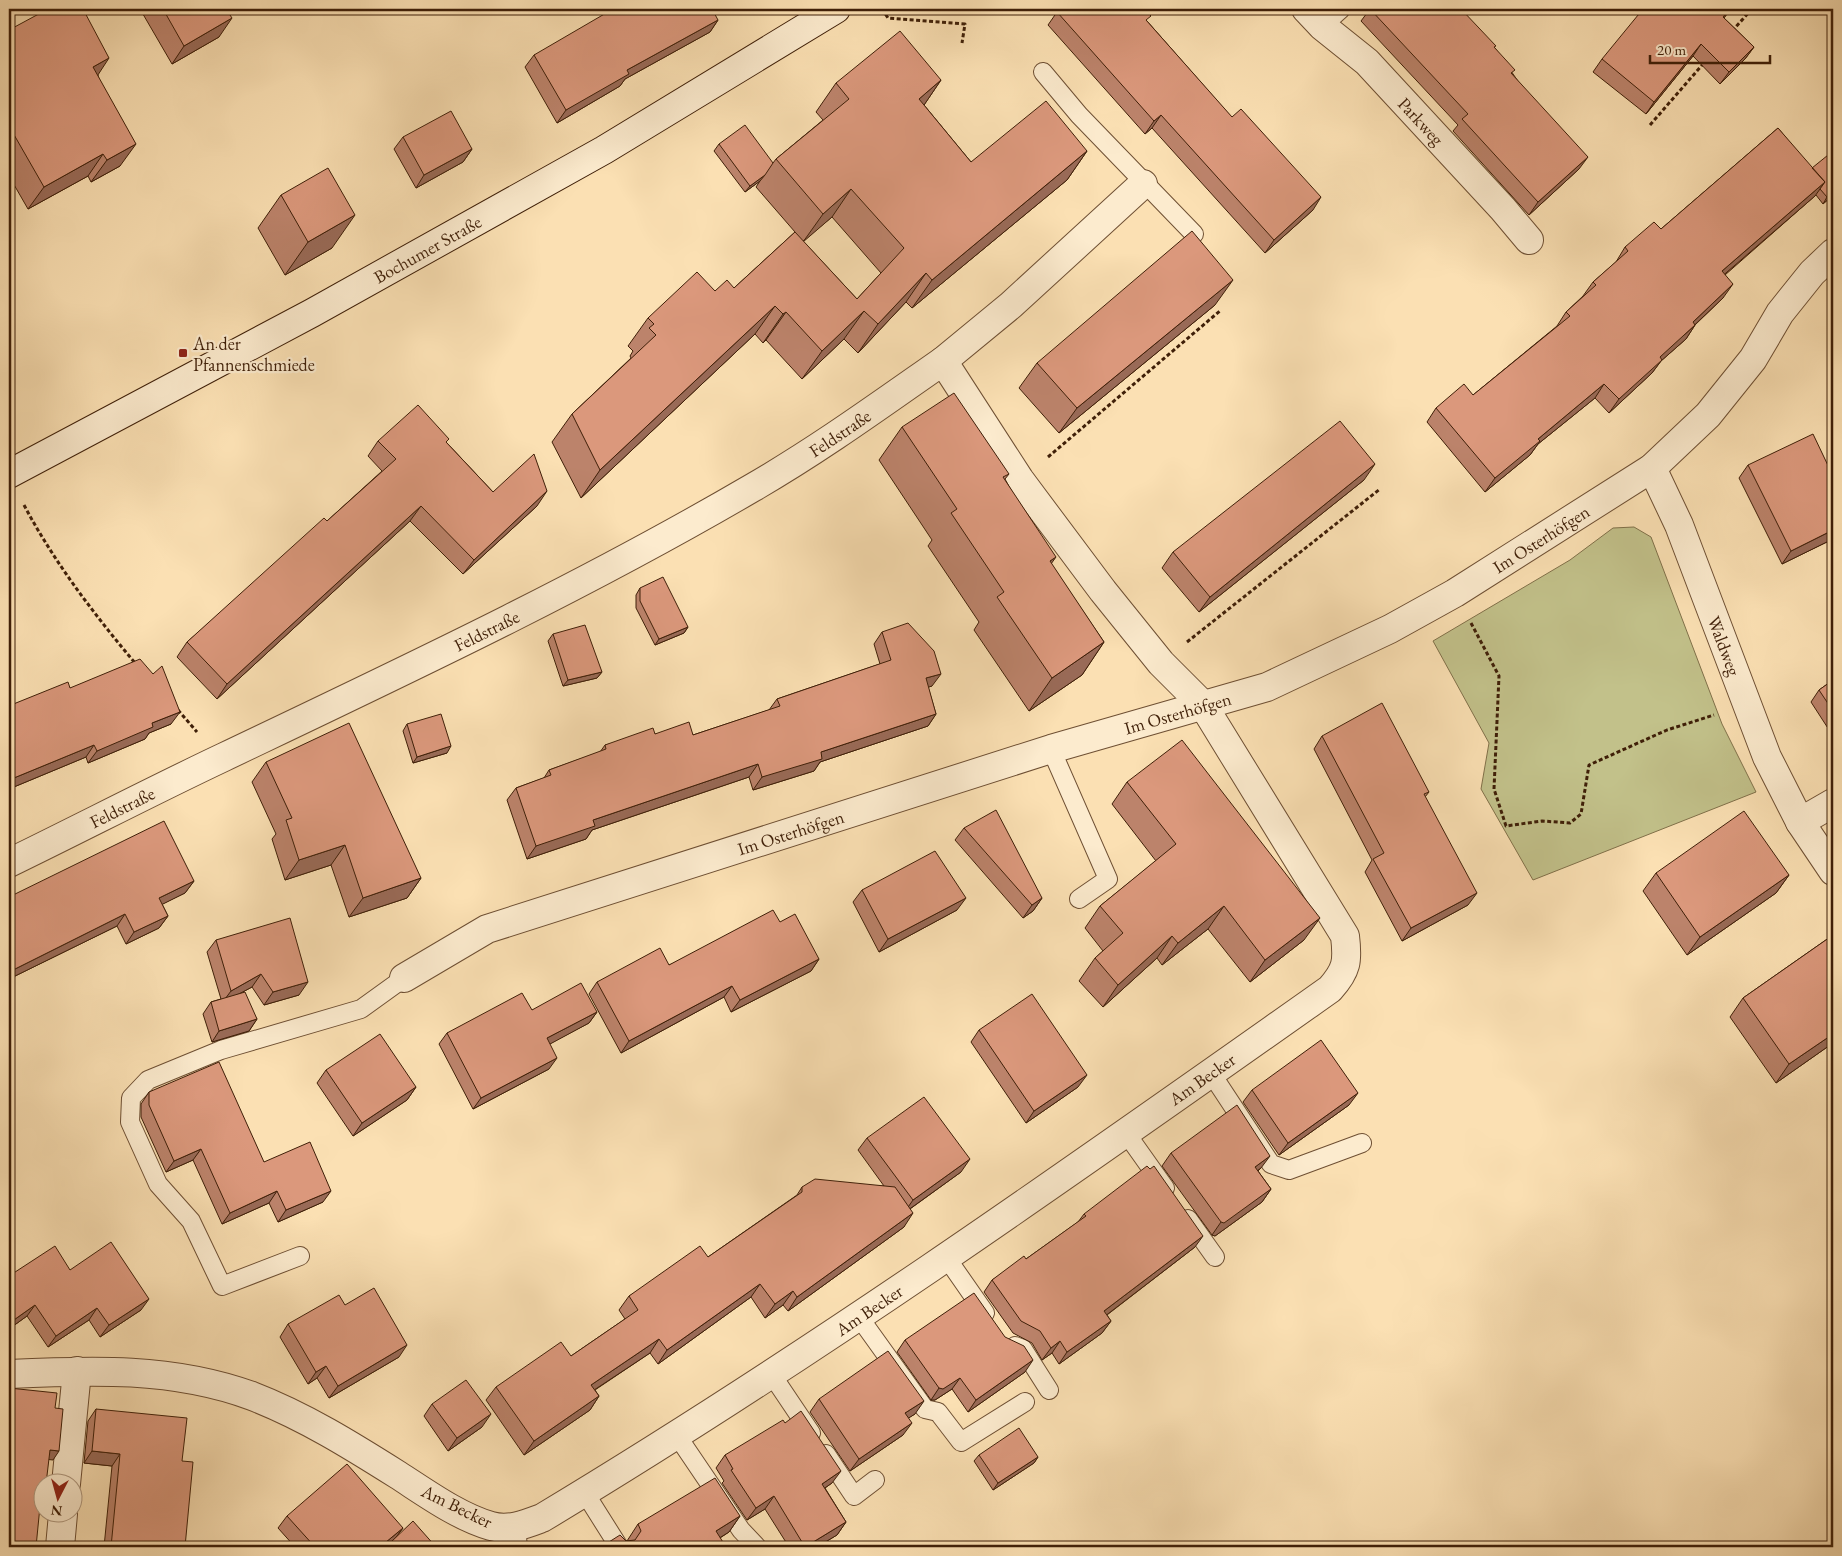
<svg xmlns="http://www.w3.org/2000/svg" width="1842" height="1556" viewBox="0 0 1842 1556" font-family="'EB Garamond',serif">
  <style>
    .park { fill: #c2c18a; stroke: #807049 }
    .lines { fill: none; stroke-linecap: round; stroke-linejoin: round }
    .lane-casing { stroke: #6e4f33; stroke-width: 20 }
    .street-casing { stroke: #6e4f33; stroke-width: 30 }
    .secondary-casing { stroke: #3f1f08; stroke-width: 30 }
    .path { stroke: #3f1f08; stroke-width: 3; stroke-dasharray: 4 2.5; stroke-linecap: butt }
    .lane { stroke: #fcebce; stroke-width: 18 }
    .street { stroke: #fcebce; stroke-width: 28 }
    .secondary { stroke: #fcebce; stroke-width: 28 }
    .wall { fill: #bc836b; stroke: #3f1f08; fill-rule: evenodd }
    .shaded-wall { fill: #996a57; stroke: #3f1f08 }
    .building { fill: #db987c; stroke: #3f1f08 }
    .poi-dot { fill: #8f2418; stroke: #fcebce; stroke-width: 2 }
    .labels { text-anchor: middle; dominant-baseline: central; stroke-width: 4.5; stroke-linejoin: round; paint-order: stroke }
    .street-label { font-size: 18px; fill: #3f1f08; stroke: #fcebce }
    .poi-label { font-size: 18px; fill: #3f1f08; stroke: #fcebce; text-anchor: start }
  </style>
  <rect width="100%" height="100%" fill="#fbe0b3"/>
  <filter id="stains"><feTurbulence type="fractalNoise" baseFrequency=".004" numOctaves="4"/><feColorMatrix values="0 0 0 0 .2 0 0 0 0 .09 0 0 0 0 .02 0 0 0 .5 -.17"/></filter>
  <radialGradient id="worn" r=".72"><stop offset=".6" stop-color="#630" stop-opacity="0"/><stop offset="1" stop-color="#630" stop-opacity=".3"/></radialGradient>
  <!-- park -->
  <path class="park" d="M1634 527 1651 537 1722 724 1756 792 1533 880 1481 789 1489 743 1433 641 1570 560 1613 528Z"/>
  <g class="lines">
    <defs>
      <path id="lane" d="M1322 26 1341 9
        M1043 72 1079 115 1194 234
        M1051 749 1108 879 1079 899
        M1211 1073 1271 1164 1289 1170 1362 1143
        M1126 1133 1165 1188
        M1188 1219 1215 1257
        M300 1256 222 1286 191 1221 158 1184 130 1122 131 1098 148 1080 221 1050 361 1009 404 978
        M946 1257 985 1313
        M859 1317 925 1409 938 1412 961 1442 1025 1402
        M1015 1346 1023 1349 1049 1390
        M772 1375 811 1433
        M676 1434 741 1530 757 1547
        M826 1454 854 1496 875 1480
        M585 1493 619 1547
        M516 1528 518 1547"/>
      <g id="street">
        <path id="s1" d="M1306 9 1322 26 1367 62 1503 209 1529 240"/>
        <path d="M943 361 1011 305 1143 184"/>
        <path id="s2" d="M1652 468 1679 525 1767 757 1800 822 1833 871"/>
        <path d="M1800 822 1833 803"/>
        <path id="s3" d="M9 863C81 828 152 791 224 757 402 672 581 588 752 488 818 450 880 405 943 361L1020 480 1103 591 1161 663 1203 705 1345 936C1348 961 1347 970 1330 989 1071 1172 813 1355 542 1518 526 1524 509 1531 491 1526 459 1517 426 1493 398 1475 352 1446 304 1416 252 1396 173 1367 91 1370 9 1374"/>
        <path id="s4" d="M404 978 487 929 1051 749 1267 687 1390 629 1455 593 1652 468 1708 415 1753 359 1780 313 1812 273 1833 253"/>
        <path d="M66 1484 77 1371"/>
        <path d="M60 1547 63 1514"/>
      </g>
      <g id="secondary">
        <path id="s5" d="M9 474 312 313 604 150 836 9"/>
      </g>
    </defs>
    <!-- lane casing -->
    <use href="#lane" class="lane-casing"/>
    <!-- street casing -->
    <use href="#street" class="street-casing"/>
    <!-- secondary casing -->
    <use href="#secondary" class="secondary-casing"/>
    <!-- path -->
    <path class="path" d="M882 9 888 18 965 24 962 43
      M1732 31 1752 9
      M1650 125 1703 64
      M1048 457 1221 310
      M24 505C54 562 94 614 135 663
      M1471 623 1499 676 1494 789 1506 826 1542 821 1570 823 1581 814 1589 765 1667 730 1714 715
      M1187 642 1380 489
      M178 710 197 732"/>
    <!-- lane -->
    <use href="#lane" class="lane"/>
    <!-- street -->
    <use href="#street" class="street"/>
    <!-- secondary -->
    <use href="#secondary" class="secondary"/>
  </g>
  <!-- wall -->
  <path class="wall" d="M140 9H226L219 37 172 64Z
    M1370 9 1495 48 1579 169 1529 215 1453 131 1458 125 1361 21Z
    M1731 9 1724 18 1754 47 1745 59 1720 84 1693 56 1646 114 1593 72 1602 59Z
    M1057 12 1147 21 1313 210 1265 253 1152 128 1145 134 1048 25Z
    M718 20 710 32 625 79 620 86 557 123 525 67 534 55Z
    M9 30 98 75 120 166 91 182 88 176 28 209 9 176Z
    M941 80 924 105 971 162 1087 151 1067 180 912 308 906 302 858 353 844 339 802 379 766 340 763 343 755 334 581 498 552 442 572 414 631 358 630 356 633 351 628 346 648 318 715 291 734 288 795 232 756 187 760 181 745 192 714 151 719 144 773 163 776 159 823 120 816 112 836 83ZM832 217 881 273 857 299 803 241Z
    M1778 128 1833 195 1823 204 1816 195 1725 275 1723 298 1695 325 1686 339 1661 361 1652 373 1609 413 1595 398 1538 444 1530 455 1485 492 1427 422 1436 408 1473 395 1557 326 1566 312 1583 296 1593 282 1616 262 1625 247 1661 229Z
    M403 137 472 149 463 162 416 188 394 149Z
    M281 195 332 248 285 275 258 228Z
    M1215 305 1059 433 1019 388 1037 363Z
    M902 427 1009 474 1005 479 1051 564 1104 642 1082 675 1029 711 974 630 979 622 928 546 932 540 879 460Z
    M378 441 447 443 493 492 537 506 463 574 410 521 217 699 177 657 187 642 327 521 382 471 368 456Z
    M1748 465 1833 539 1782 564 1739 478Z
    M1364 480 1199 612 1162 568 1173 552Z
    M640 588 688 627 684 633 655 645 636 608V595Z
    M882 632 932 686 928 687 936 714 928 726 820 762 814 771 753 790 749 777 592 830 586 839 527 859 507 800 516 788 544 778 549 770 600 752 605 745 655 734 693 735 769 710 777 699 880 664 874 644Z
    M553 634 602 672 597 678 563 686 548 641Z
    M1833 680V736L1811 702 1819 690Z
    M70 688 171 724 149 733 145 739 88 763 86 757 9 789V708L11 705Z
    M407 724 447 753 413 763 403 731Z
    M1322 736 1429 792 1425 797 1468 905 1402 941 1365 872 1372 860 1314 749Z
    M266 762 421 878 407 898 349 917 331 865 285 880 272 839 276 834 252 782Z
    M1127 782 1304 940 1250 982 1208 929 1162 965 1157 958 1103 1007 1079 981 1095 958 1103 951 1085 928 1100 906 1156 861 1112 804Z
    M964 828 1042 898 1033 911 1023 918 955 840Z
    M1656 873 1789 875 1776 893 1687 955 1643 891Z
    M194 881 185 893 162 904 168 916 159 928 126 944 117 926 9 979V897Z
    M862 890 957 910 879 952 853 902Z
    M780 922 819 959 811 971 731 1012 724 997 621 1053 589 994 597 982 669 965Z
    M1833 935V1043L1776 1083 1730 1017 1743 998Z
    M216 940 299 995 264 1005 252 987 239 994 257 1019 249 1031 212 1042 203 1014 211 1002 221 999 207 952Z
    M532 1010 597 1012 589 1023 549 1044V1069L473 1109 439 1044 447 1033Z
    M979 1030 1078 1087 1026 1123 971 1042Z
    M326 1070 416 1087 407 1100 353 1136 317 1083Z
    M1252 1090 1349 1105 1279 1155 1243 1102Z
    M149 1092 264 1162 323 1202 278 1222 269 1203 222 1224 193 1160 166 1172 141 1117V1104Z
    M867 1138 961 1172 910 1209 904 1227 788 1311 783 1305 765 1318 751 1297 658 1364 650 1353 595 1390 599 1396 590 1410 524 1455 486 1400 496 1387 571 1356 625 1319 619 1310 629 1296 708 1257 797 1195 802 1187 884 1186 858 1150Z
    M1171 1153 1261 1168 1258 1171 1271 1189 1262 1202 1215 1236 1212 1235 1162 1166Z
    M1084 1214 1195 1247 1107 1315 1111 1321 1102 1333 1059 1364 1052 1353 1042 1360 1032 1343 1013 1333 984 1292 992 1280 1026 1259 1078 1222Z
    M70 1270 141 1310 100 1337 89 1320 48 1347 27 1316 9 1329V1276Z
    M345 1305 399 1357 329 1398 317 1378 308 1384 280 1337 288 1324Z
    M905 1340 1025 1372 968 1412 952 1389 935 1400H931L897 1352Z
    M819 1399 915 1414 908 1418 903 1435 850 1471 810 1412Z
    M432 1404 482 1427 448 1451 424 1416Z
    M96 1409 182 1461 185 1547H104L112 1466 84 1463 88 1421Z
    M725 1455 832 1483 825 1488 846 1522 837 1535 817 1547H789L765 1509 747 1520 722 1483 724 1481 716 1468Z
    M979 1455 1038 1457 1034 1463 993 1490 974 1461Z
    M287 1516 403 1528 396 1537 436 1547H387L389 1545 386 1547H295L278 1528Z
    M740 1516 729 1532 720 1538 626 1541H627L638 1524Z"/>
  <!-- shaded-wall -->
  <path class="shaded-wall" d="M1730 9H1731L1714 30 1723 17Z
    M232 18 219 37 172 64 184 46Z
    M718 20 710 32 625 79 620 86 557 123 566 110 627 70Z
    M1701 44 1693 56 1646 114 1654 102Z
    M1754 47 1745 59 1720 84 1729 72Z
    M109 58 94 81 93 67Z
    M941 80 922 108 919 99Z
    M1161 115 1152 128 1145 134 1154 121Z
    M136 144 120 166 91 182 107 160Z
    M472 149 463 162 416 188 424 175Z
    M1087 151 1067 180 912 308 932 280Z
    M103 154 88 176 28 209 44 187Z
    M1588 157 1579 169 1529 215 1538 202Z
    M765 175 760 181 745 192 750 186Z
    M1825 182 1815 196 1712 285 1722 271Z
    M851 189 832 217 803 242 823 214Z
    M1833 193V195L1823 204 1827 197Z
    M1321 197 1313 210 1265 253 1274 240Z
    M355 215 332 248 285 275 308 242Z
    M926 273 906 302 858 353 878 324Z
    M1233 280 1215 305 1059 433 1077 408Z
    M1733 284 1723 298 1684 335 1695 325 1686 339 1661 361 1652 373 1609 413 1619 399 1693 322Z
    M775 306 755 334 581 498 600 470Z
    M864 311 844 339 802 379 822 351Z
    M786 312 766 340 763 343 783 314Z
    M1604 384 1595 398 1538 444 1530 455 1485 492 1495 478 1538 439Z
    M1375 464 1364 480 1199 612 1210 597Z
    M547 491 537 506 463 574 474 560Z
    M421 506 410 521 217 699 227 684Z
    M1833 530V539L1782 564 1791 551Z
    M1056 557 1033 589 1050 561Z
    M688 627 684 633 655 645 659 639Z
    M1104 642 1082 675 1029 711 1052 678Z
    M602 672 597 678 563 686 568 680Z
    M941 674 932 686 917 691 926 678Z
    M180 712 171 724 149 733 145 739 88 763 97 751 152 723Z
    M936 714 928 726 820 762 814 771 753 790 762 777 821 752Z
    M94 745 86 757 9 789V780Z
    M451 746 447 753 413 763 417 757Z
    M758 764 749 777 592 830 586 839 527 859 536 846 593 820Z
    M345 845 331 865 285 880 299 860Z
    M1789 875 1776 893 1687 955 1700 937Z
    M421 878 407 898 349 917 363 898Z
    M194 881 185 893 151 910 159 898Z
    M1477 893 1468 905 1402 941 1411 928Z
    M966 898 957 910 879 952 888 939Z
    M1042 898 1033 911 1023 918 1032 905Z
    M1224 906 1208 929 1162 965 1178 943Z
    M125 914 117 926 9 979V972Z
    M168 916 159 928 126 944 134 932Z
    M1320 918 1304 940 1250 982 1265 960Z
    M1172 936 1157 958 1103 1007 1118 985Z
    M819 959 811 971 731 1012 740 1000Z
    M261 974 252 987 222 1003 231 991Z
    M308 982 299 995 264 1005 273 992Z
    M732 986 724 997 621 1053 629 1041Z
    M597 1012 589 1023 539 1050 547 1038Z
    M257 1019 249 1031 212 1042 219 1031Z
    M1833 1034V1043L1776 1083 1789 1064Z
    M557 1058 549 1069 473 1109 481 1098Z
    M1087 1075 1078 1087 1026 1123 1034 1111Z
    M416 1087 407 1100 353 1136 362 1123Z
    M1358 1093 1349 1105 1279 1155 1288 1143Z
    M201 1149 193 1160 166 1172 174 1161Z
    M1270 1156 1261 1168 1246 1179 1255 1167Z
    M970 1159 961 1172 904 1213 913 1200Z
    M1271 1189 1262 1202 1215 1236 1212 1235 1221 1222Z
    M277 1191 269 1203 222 1224 230 1213Z
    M331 1191 323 1202 278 1222 286 1210Z
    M913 1213 904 1227 788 1311 797 1297Z
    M1203 1236 1195 1247 1096 1323 1104 1311Z
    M760 1284 751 1297 658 1364 667 1350Z
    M793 1291 783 1305 765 1318 775 1304Z
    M149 1299 141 1310 100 1337 109 1325Z
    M35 1305 27 1316 9 1329V1325L11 1322Z
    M97 1308 89 1320 48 1347 56 1336Z
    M1111 1321 1102 1333 1059 1364 1067 1352Z
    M659 1339 650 1353 582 1398 591 1385Z
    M1060 1341 1052 1353 1042 1360 1051 1348Z
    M407 1345 399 1357 329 1398 338 1386Z
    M1033 1360 1025 1372 968 1412 976 1400Z
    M326 1366 317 1378 308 1384 316 1372Z
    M960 1378 952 1389 935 1400H931L939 1388Z
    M599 1396 590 1410 524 1455 534 1441Z
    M924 1401 915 1414 896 1426 905 1413Z
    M491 1414 482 1427 448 1451 457 1438Z
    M912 1423 903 1435 850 1471 859 1459Z
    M50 1450 59 1451 53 1460 44 1459Z
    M92 1451 120 1454 112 1466 84 1463Z
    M1038 1457 1034 1463 993 1490 998 1483Z
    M841 1471 832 1483 813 1496 822 1484Z
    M774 1496 765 1509 747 1520 756 1508Z
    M740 1516 729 1532 705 1547 716 1531Z
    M846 1522 837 1535 817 1547H805Z
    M403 1528 394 1540 390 1543 386 1547H380Z"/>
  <!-- building -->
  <path class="building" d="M48 9H83L109 58 93 67 136 144 107 160 103 154 44 187 9 126V30Z
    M163 9H226L232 18 184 46Z
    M613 9H712L718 20 627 70 629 74 566 110 534 55Z
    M1061 9H1144L1151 16 1146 20 1232 117 1241 109 1321 197 1274 240 1161 115 1154 121 1057 12Z
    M1370 9H1461L1496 46 1494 47 1515 70 1511 73 1588 157 1538 202 1462 119 1468 114Z
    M1643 9H1730L1723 17 1754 47 1729 72 1701 44 1654 102 1602 59Z
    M900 31 941 80 919 99 971 162 1046 101 1087 151 932 280 926 273 878 324 864 311 822 351 786 312 783 314 775 306 600 470 572 414 656 335 649 328 654 324 648 318 697 272 715 291 727 280 734 288 795 232 857 299 904 248 851 189 823 214 776 159 849 99 836 83Z
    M451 111 472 149 424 175 403 137Z
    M745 125 773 163 765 175 750 186 719 144Z
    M1778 128 1825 182 1722 271 1733 284 1693 322 1695 325 1660 357 1662 360 1619 399 1604 384 1538 439 1540 441 1495 478 1436 408 1464 384 1473 395 1570 316 1566 312 1596 285 1593 282 1628 251 1625 247 1654 222 1661 229Z
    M1833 151V193L1827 197 1820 189 1825 182 1812 168Z
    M328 168 355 215 308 242 281 195Z
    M1192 231 1233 280 1077 408 1037 363Z
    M954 393 1009 474 1003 477 1056 557 1050 561 1104 642 1052 678 997 597 1004 592 951 513 957 509 902 427Z
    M418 405 449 439 446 442 493 492 534 454 547 491 474 560 421 506 227 684 187 642 324 518 327 521 396 459 378 441Z
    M1340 421 1375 464 1210 597 1173 552Z
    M1813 434 1833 476V530L1791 551 1748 465Z
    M663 577 688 627 659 639 640 601V588Z
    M908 623 934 651 941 674 926 678 936 714 821 752 822 759 762 777 758 764 593 820 595 826 536 846 516 788 551 775 549 770 606 749 605 745 653 728 655 734 689 722 693 735 780 706 777 699 891 660 882 632Z
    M585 625 602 672 568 680 553 634Z
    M140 659 153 674 162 666 180 712 152 723 153 727 97 751 94 745 9 780V711L13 709 11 705 68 682 70 688Z
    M1833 680V711L1819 690Z
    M1382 703 1429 792 1424 794 1477 893 1411 928 1373 859 1384 853 1322 736Z
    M441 714 451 746 417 757 407 724Z
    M349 723 421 878 363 898 345 845 299 860 286 820 292 818 266 762Z
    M1182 740 1320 918 1265 960 1224 906 1178 943 1172 936 1118 985 1095 958 1123 933 1100 906 1176 844 1127 782Z
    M996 810 1042 898 1032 905 964 828Z
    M1744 811 1789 875 1700 937 1656 873Z
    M164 821 194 881 159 898 168 916 134 932 125 914 9 972V897Z
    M935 851 966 898 888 939 862 890Z
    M773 910 780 922 795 914 819 959 740 1000 732 986 629 1041 597 982 660 948 669 965Z
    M290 918 308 982 273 992 261 974 231 991 216 940Z
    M1833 935V1034L1789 1064 1743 998Z
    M581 983 597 1012 547 1038 557 1058 481 1098 447 1033 522 993 532 1010Z
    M245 992 257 1019 219 1031 211 1002Z
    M1032 994 1087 1075 1034 1111 979 1030Z
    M380 1034 416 1087 362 1123 326 1070Z
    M1321 1040 1358 1093 1288 1143 1252 1090Z
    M219 1062 264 1162 310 1142 331 1191 286 1210 277 1191 230 1213 201 1149 174 1161 149 1105V1092Z
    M924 1097 970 1159 913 1200 867 1138Z
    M1237 1105 1270 1156 1255 1167 1271 1189 1224 1223 1221 1222 1171 1153Z
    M1147 1166 1150 1169 1154 1166 1203 1236 1104 1311 1111 1321 1067 1352 1060 1341 1051 1348 1040 1331 1021 1321 992 1280 1024 1256 1026 1259 1086 1216 1084 1214Z
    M815 1179 895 1187 913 1213 797 1297 793 1291 775 1304 760 1284 667 1350 659 1339 591 1385 599 1396 534 1441 496 1387 561 1342 571 1356 638 1310 629 1296 700 1246 708 1257 802 1192V1187Z
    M111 1242 149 1299 109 1325 97 1308 56 1336 35 1305 11 1322 9 1319V1276L55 1246 70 1270Z
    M374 1288 407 1345 338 1386 326 1366 316 1372 288 1324 339 1295 345 1305Z
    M974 1293 1005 1337 1024 1346 1033 1360 976 1400 960 1378 943 1389 939 1388 905 1340Z
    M888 1351 924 1401 905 1413 912 1423 859 1459 819 1399Z
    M466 1380 491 1414 457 1438 432 1404Z
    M9 1388 57 1393 55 1408 63 1409 59 1451 50 1450 46 1484H42V1497L41 1496 36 1547H9Z
    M96 1409 187 1418 182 1461 193 1462 185 1547H111L120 1454 92 1451Z
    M801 1411 841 1471 822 1484 846 1522 805 1547 774 1496 756 1508 731 1470 733 1469 725 1455 783 1420 785 1423Z
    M1019 1428 1038 1457 998 1483 979 1455Z
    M347 1464 403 1528 380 1547H315L287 1516Z
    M715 1478 740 1516 716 1531 726 1547H601L620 1535 626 1541 635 1540 641 1531 638 1524Z
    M413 1521 436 1547H394L390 1543Z"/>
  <!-- markers -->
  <rect class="poi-dot" x="178" y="348" width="10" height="10" rx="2.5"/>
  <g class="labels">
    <!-- street labels -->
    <g class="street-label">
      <text stroke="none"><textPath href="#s1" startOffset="161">Parkweg</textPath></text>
      <text stroke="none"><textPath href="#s5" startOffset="475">Bochumer Straße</textPath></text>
      <text stroke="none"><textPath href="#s3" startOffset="936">Feldstraße</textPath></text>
      <text stroke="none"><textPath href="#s4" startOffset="1225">Im Osterhöfgen</textPath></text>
      <text stroke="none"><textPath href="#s3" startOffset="531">Feldstraße</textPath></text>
      <text stroke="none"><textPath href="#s2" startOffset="192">Waldweg</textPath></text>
      <text stroke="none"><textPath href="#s4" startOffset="820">Im Osterhöfgen</textPath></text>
      <text stroke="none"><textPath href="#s3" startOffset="126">Feldstraße</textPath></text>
      <text stroke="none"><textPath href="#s4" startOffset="415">Im Osterhöfgen</textPath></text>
      <text transform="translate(1202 1079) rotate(-35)">Am Becker</text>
      <text transform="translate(869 1310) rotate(-34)">Am Becker</text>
      <text transform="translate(457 1506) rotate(26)">Am Becker</text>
    </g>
    <!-- poi labels -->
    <g class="poi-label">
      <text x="193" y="343">An der<tspan x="193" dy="21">Pfannenschmiede</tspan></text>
    </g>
  </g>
  <!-- margin -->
  <rect width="1842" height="1556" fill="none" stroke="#fbe0b3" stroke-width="30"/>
  <rect x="10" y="10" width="1822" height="1536" fill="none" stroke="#3f1f08" stroke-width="2.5"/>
  <rect x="15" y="15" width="1812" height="1526" fill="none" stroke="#3f1f08"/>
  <!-- north arrow -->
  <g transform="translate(58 1498) rotate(186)"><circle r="24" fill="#fcebce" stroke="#b0997f"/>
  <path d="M0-4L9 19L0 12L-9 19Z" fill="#8f2418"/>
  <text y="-8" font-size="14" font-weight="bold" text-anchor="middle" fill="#3f1f08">N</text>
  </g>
  <!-- scale -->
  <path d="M1650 55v8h120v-8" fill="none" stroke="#3f1f08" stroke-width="2.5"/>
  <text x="1657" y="55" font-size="15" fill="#3f1f08" stroke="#fcebce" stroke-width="4" paint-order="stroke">20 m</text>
  <rect width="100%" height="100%" filter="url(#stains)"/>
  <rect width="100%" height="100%" fill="url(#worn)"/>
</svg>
